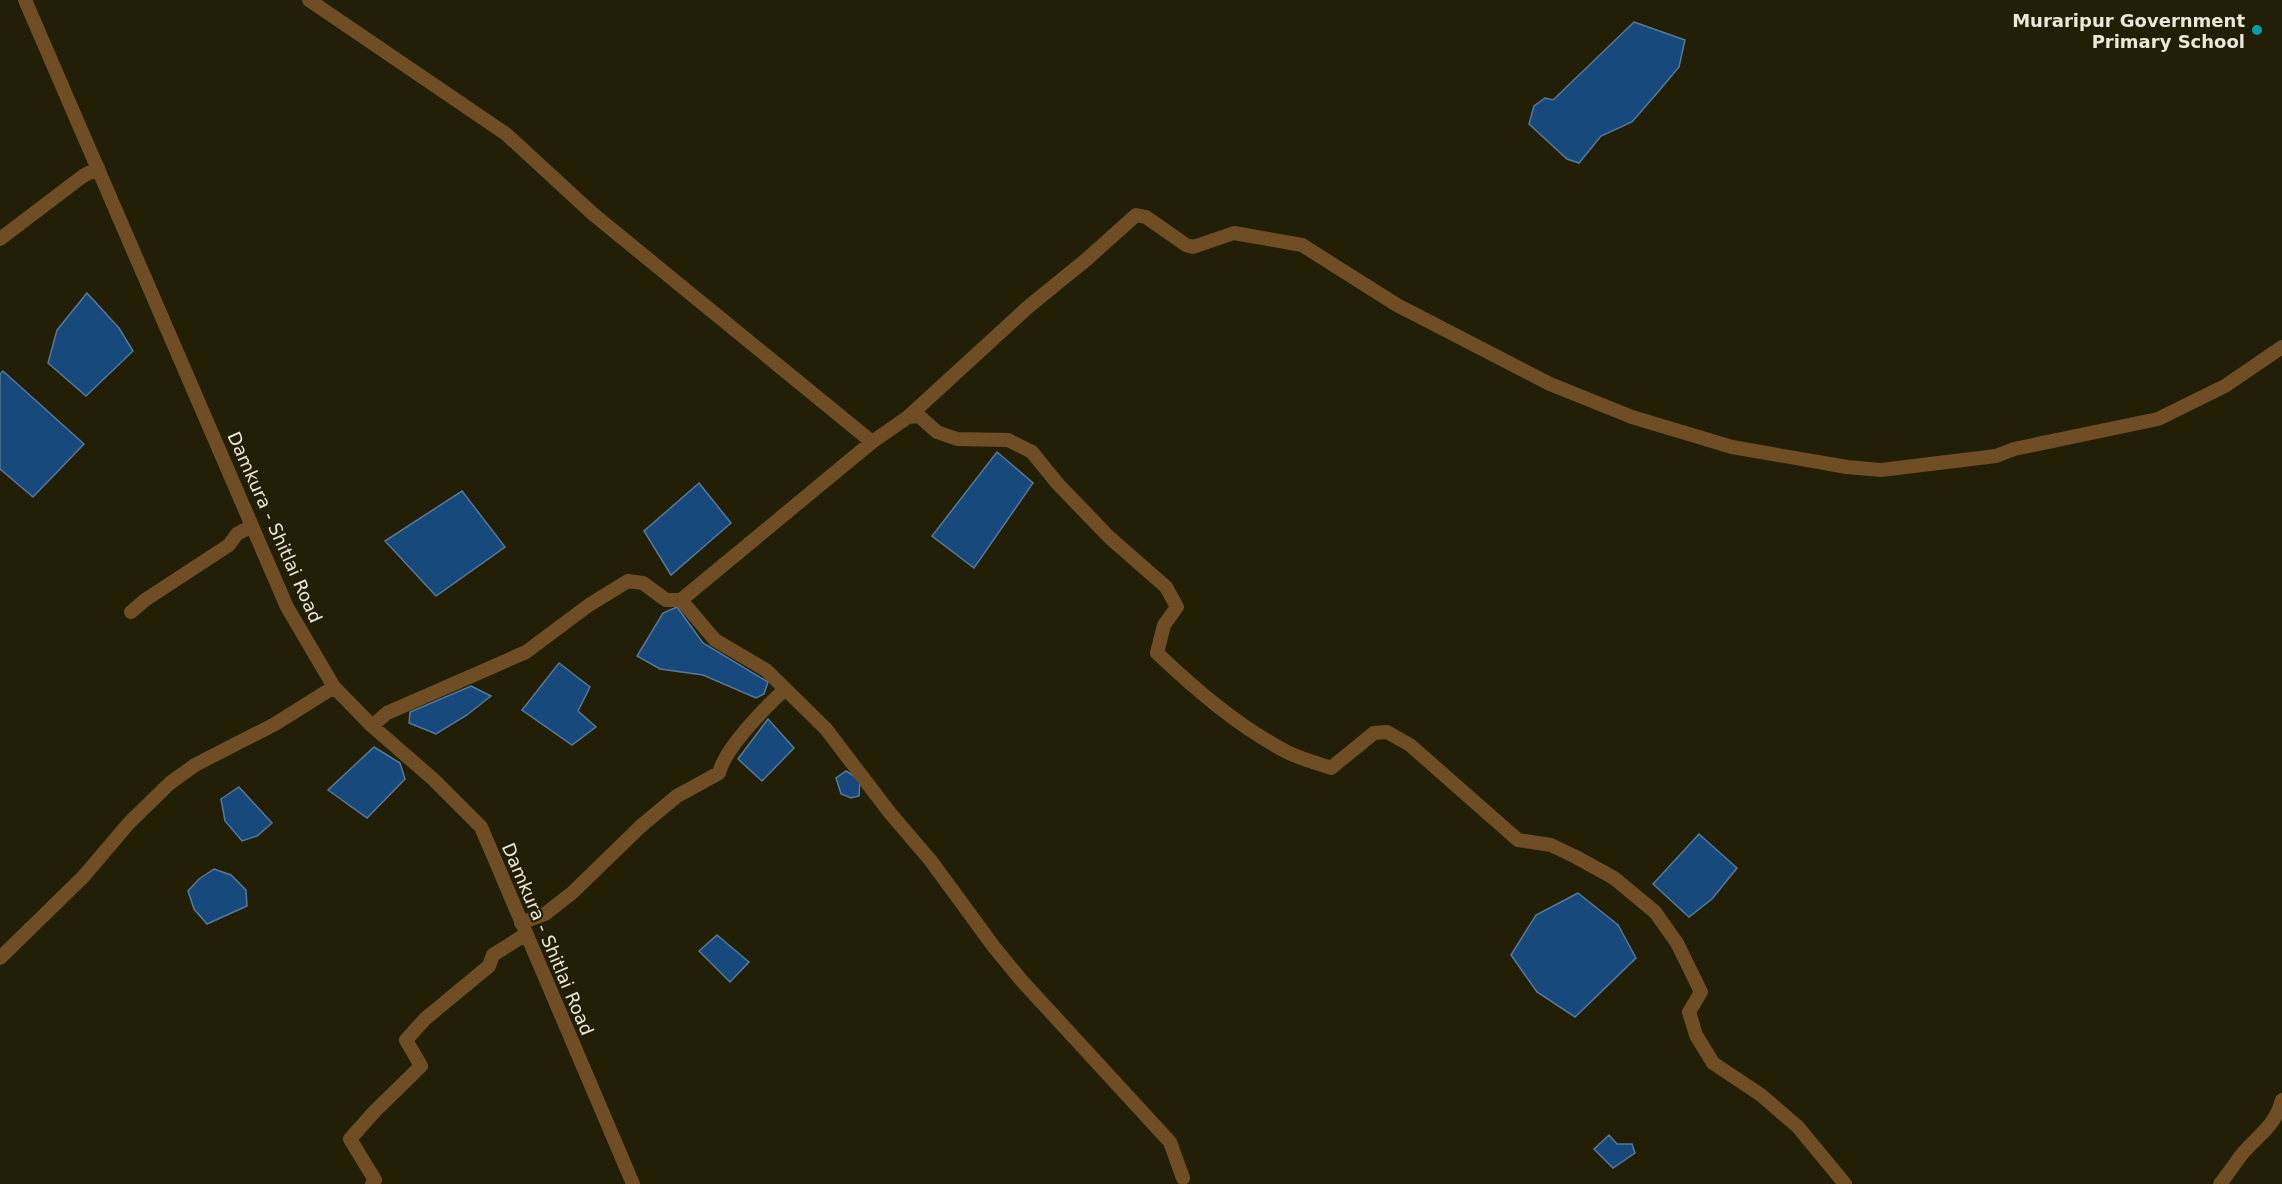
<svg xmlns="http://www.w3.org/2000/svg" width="2282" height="1184" viewBox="0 0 2282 1184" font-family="'DejaVu Sans',sans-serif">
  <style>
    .water { fill: #18497c; stroke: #577998; stroke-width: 1.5 }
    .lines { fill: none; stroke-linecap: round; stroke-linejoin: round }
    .minor { stroke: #6f4e25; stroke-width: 14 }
    .culture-dot { fill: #0f9aa8; stroke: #231e06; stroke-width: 2 }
    .labels { text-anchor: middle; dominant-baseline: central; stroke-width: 4.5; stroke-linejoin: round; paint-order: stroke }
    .poi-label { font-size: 18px; font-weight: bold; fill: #eae8d9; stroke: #231e06; text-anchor: end }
    .street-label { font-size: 18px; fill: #eae8d9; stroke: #231e06 }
  </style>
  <rect width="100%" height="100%" fill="#231e06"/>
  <!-- water -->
  <path class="water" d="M1634 22 1685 40 1679 67 1658 92 1632 122 1601 136 1579 163 1567 159 1529 124 1534 106 1545 98 1553 100Z
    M87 293 119 328 133 351 86 396 48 363 57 330Z
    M3 371 84 444 33 497 0 469V374Z
    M997 452 1033 483 974 568 932 536Z
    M699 483 731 523 671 575 644 531Z
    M462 491 505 547 436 596 385 541Z
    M677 607 703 643 768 682 764 694 756 698 703 675 660 669 637 656 663 613Z
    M559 663 590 687 578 711 596 727 572 745 522 710Z
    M471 686 491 696 467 715 436 734 409 723 410 712Z
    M768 719 794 748 762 781 738 759Z
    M374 747 400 763 405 779 367 818 328 790Z
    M846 771 860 780 859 796 851 798 841 794 836 778Z
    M239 787 272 823 257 836 242 841 225 821 221 799Z
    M1699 834 1737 868 1712 899 1689 917 1653 884Z
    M214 869 231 875 246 890 247 906 207 924 194 909 188 891 199 879Z
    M1578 893 1618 925 1636 958 1575 1017 1537 992 1511 955 1536 915Z
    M717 935 749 962 730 982 699 951Z
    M1609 1135 1617 1144H1632L1635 1153 1613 1168 1594 1149Z"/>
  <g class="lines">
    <!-- minor -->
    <path class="minor" d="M25 0 287 607 334 687 372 726 433 779 481 827 633 1184
      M309 0 506 134 593 214 872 442
      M0 239 83 176 98 168
      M908 417 1028 307 1087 259 1136 215 1146 217 1186 245 1193 247 1234 233 1302 245 1397 305 1550 384 1632 417 1732 447 1847 467 1881 470 1996 456 2014 449 2158 419 2225 386 2282 347
      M681 600 715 640 766 670 826 729 890 813 931 861 994 947 1022 981 1170 1142 1183 1178
      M131 612 145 600 229 545 237 534 252 526
      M372 726 387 713 526 652 589 605 628 581 643 583 666 600H681L872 442 908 417 919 416 937 432 957 439 1008 440 1032 452 1057 483 1109 537 1166 587 1177 607 1164 625 1157 653C1196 690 1239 727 1287 752 1301 759 1317 763 1331 768L1374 733 1387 732 1410 745 1518 840 1551 845 1576 857 1614 878 1655 912 1677 943 1701 992 1689 1012 1696 1035 1713 1063 1761 1095 1798 1127 1845 1184
      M521 923 545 914 572 893 641 826 677 796 719 773C726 746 765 708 785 689
      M0 958 83 877 129 823 170 783 195 765 275 724 334 687
      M372 1184 375 1180 350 1139 375 1111 421 1066 406 1040 425 1019 489 966 493 955 526 934
      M2220 1184C2228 1174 2235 1163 2243 1153 2260 1133 2274 1128 2282 1100"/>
  </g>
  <!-- markers -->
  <circle class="culture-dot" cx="2257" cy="30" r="6"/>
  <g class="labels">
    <!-- poi labels -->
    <g class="poi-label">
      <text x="2245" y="20">Muraripur Government<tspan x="2245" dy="21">Primary School</tspan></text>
    </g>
    <!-- street labels -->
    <g class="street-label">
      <text transform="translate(275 527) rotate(66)">Damkura - Shitlai Road</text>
      <text transform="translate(548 939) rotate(67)">Damkura - Shitlai Road</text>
    </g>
  </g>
</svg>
